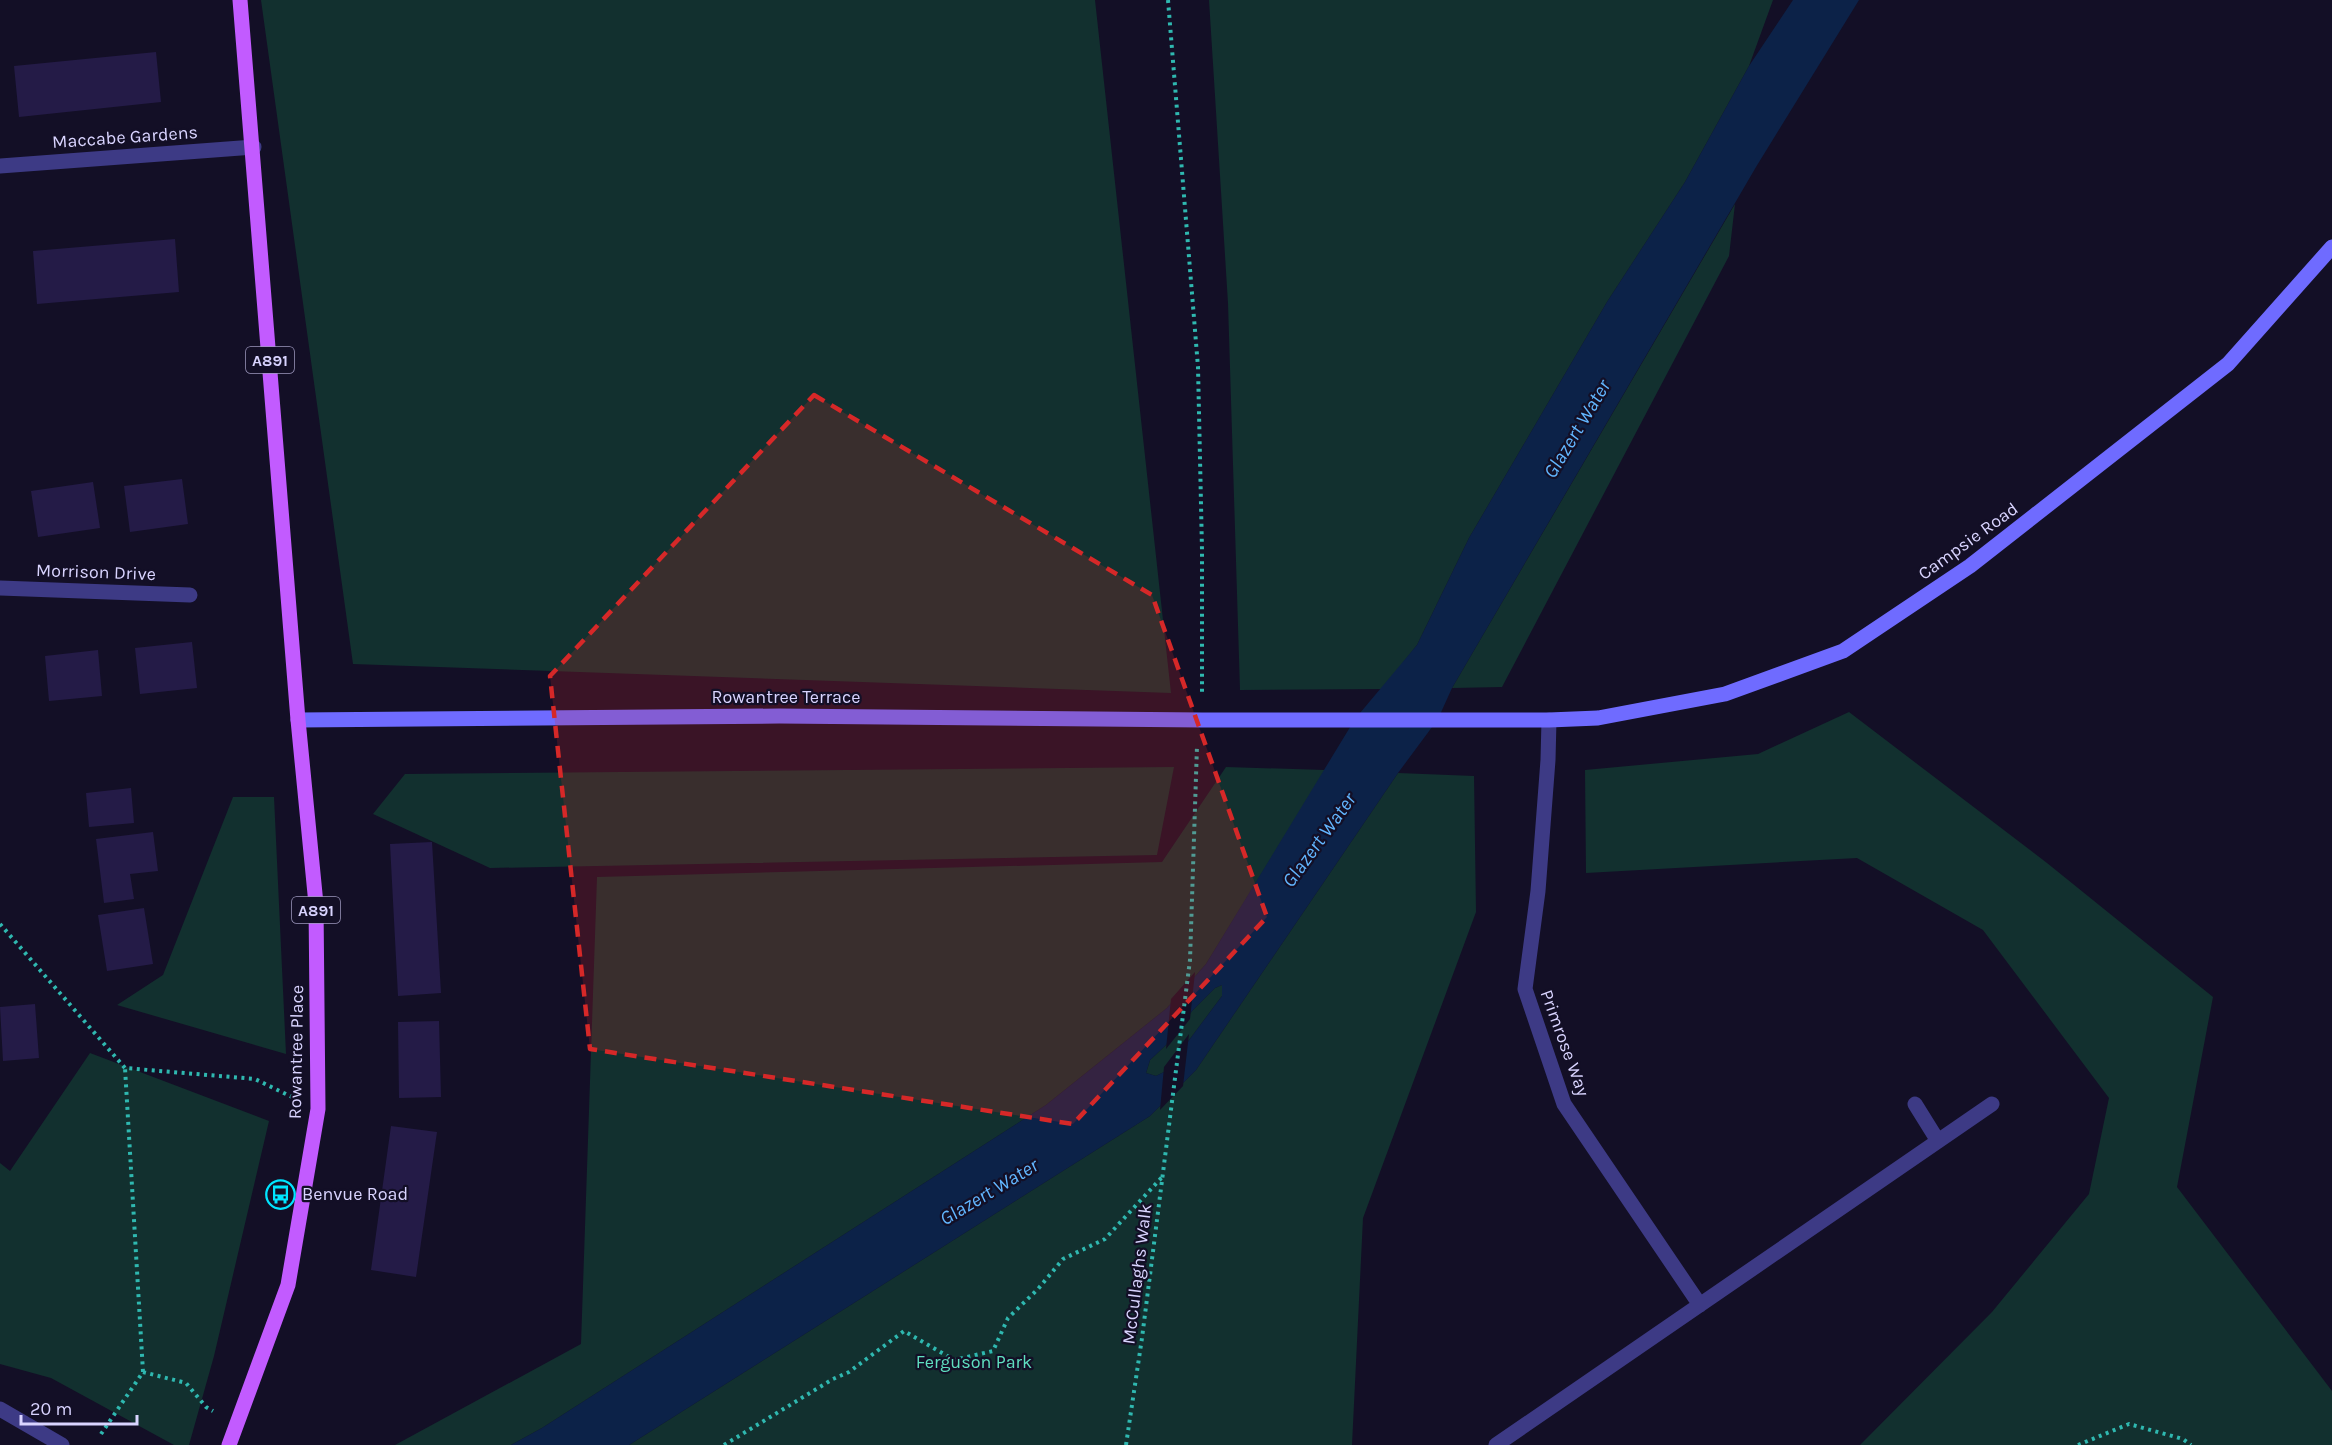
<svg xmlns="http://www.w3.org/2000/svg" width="2332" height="1445" viewBox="0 0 2332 1445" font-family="Karla,sans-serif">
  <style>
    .green { fill: #12302f }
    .water { fill: #0c2248; fill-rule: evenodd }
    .pier { fill: #130f26 }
    .building { fill: #241b47 }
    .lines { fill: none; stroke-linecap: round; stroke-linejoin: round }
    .path { stroke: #2fb8b0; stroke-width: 4; stroke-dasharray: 3 4.5; stroke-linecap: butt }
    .service { stroke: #3d3a85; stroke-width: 15 }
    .minor { stroke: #3d3a85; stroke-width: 15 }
    .secondary { stroke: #6f6bff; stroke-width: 15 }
    .primary { stroke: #c25bff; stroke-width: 15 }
    .marked { fill: #d62828; fill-opacity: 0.2; stroke: #d62828; stroke-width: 4.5; stroke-dasharray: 12 8; stroke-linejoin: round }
    .labels { text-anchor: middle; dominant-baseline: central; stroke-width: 4.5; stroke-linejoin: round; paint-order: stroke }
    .shield { fill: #130f26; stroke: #9e99be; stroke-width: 1.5 }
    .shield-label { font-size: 16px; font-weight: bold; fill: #d9d4ff }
    .street-label { font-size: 18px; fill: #d9d4ff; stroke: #130f26 }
    .poi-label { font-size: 18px; fill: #d9d4ff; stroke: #130f26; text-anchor: start }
    .park-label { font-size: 18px; fill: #5fe0c0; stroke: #130f26 }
    .water-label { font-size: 20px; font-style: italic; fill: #62b6ff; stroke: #130f26 }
  </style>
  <rect width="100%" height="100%" fill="#130f26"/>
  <!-- green -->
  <path class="green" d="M261 0H1095L1171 693 353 664Z
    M1209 0H1773L1749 66 1685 182 1607 302 1469 538 1417 645 1382 689 1240 690 1228 303Z
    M1735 204 1729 256 1502 687 1452 688Z
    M1849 712 2047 863 2213 997 2177 1187 2332 1391V1445H1860L1992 1312 2089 1194 2109 1098 1983 930 1857 858 1586 873 1585 770 1758 754Z
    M1174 767 1157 855 490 868 373 814 405 774Z
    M1226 767 1325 770 1206 964 1167 1008 1046 1105 542 1428 511 1445H395L581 1344 597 877 1162 862Z
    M1398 773 1474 776 1476 912 1363 1218 1352 1445H629L1150 1116 1196 1070Z
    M233 797H274L286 1054 117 1005 163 975Z
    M1222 985 1224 989 1222 996 1166 1071 1156 1076 1146 1073 1150 1060 1165 1046 1192 1011 1215 988Z
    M90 1053 269 1121 214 1356 189 1445H174L51 1378 0 1364V1163L10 1171Z"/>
  <!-- water -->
  <path class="water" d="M1793 0H1859L1756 167 1452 688 1438 719 1398 773 1196 1070 1150 1116 629 1445H511L542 1428 1046 1105 1167 1008 1206 964 1355 719 1417 645 1469 538 1607 302 1685 182 1749 66ZM1222 985V996L1166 1071 1156 1076 1146 1073 1150 1060 1165 1046 1192 1011 1215 988Z"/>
  <!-- pier -->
  <path class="pier" d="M1195 972 1190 1019 1166 1049 1171 999Z
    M1189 1034 1183 1086 1160 1110 1164 1067Z"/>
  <!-- building -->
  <path class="building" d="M156 52 161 102 19 117 14 66Z
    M175 239 179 292 37 304 33 251Z
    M182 479 188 524 130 532 124 486Z
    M93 482 100 528 38 537 31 491Z
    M192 642 197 688 140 694 135 648Z
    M98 650 102 696 49 701 45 656Z
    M131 788 134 823 89 827 86 793Z
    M153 832 158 871 130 874 134 899 104 903 96 839Z
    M432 842 441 993 398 996 390 844Z
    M144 908 153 964 107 971 98 915Z
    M35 1004 39 1058 3 1061 0 1007Z
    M439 1021 441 1097 399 1098 398 1022Z
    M391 1126 437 1132 416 1277 371 1270Z"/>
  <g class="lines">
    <!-- path -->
    <path class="path" d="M1168 0 1198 367 1202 550V694
      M0 924 125 1068 255 1079 292 1097
      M143 1372 186 1383 206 1407 213 1411
      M101 1434 143 1372 125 1068
      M724 1445 833 1379 849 1372 904 1331 954 1360 993 1351 1008 1318 1038 1289 1063 1259 1105 1239 1163 1176
      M1126 1445 1142 1338 1190 960 1197 746
      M2078 1445 2129 1424 2183 1439 2191 1445"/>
    <!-- service -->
    <path class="service" d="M1549 720 1548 760 1538 891 1525 989 1564 1104 1700 1305
      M1915 1104 1938 1141
      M1496 1445 1992 1104"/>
    <!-- minor -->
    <path class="minor" d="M0 166 254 147
      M0 588 190 595
      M0 1409 62 1445"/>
    <!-- secondary -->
    <path class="secondary" d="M298 720 779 716 1202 720H1549L1598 718 1725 694 1843 651 1970 566 2228 364 2332 247"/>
    <!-- primary -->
    <path class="primary" d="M229 1445 288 1285 318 1109 316 904 298 720 240 0"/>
  </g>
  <!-- marked area -->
  <path class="marked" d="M814 395 1152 595 1267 917 1073 1124 590 1049 550 676Z"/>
  <!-- icons -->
  <defs>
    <symbol id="bus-ring" viewBox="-11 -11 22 22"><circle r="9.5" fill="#130f26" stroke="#00e5ff" stroke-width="1.5"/><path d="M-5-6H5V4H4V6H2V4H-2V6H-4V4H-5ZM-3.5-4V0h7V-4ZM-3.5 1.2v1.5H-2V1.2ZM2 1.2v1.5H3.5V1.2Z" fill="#00e5ff"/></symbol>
  </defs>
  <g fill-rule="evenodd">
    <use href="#bus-ring" x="264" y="1178" width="33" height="33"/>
  </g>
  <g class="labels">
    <!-- shield labels -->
    <g class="shield">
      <rect x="246" y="347" width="48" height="26" rx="4.5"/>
      <rect x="292" y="897" width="48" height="26" rx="4.5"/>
    </g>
    <g class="shield-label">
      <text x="270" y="360">A891</text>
      <text x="316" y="910">A891</text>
    </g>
    <!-- street labels -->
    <g class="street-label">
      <text transform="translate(125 137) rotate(-4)">Maccabe Gardens</text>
      <text transform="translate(1968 541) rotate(-36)">Campsie Road</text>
      <text transform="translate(96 572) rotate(2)">Morrison Drive</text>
      <text x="786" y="697">Rowantree Terrace</text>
      <text transform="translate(1565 1043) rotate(70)">Primrose Way</text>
      <text transform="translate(296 1052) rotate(-89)">Rowantree Place</text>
      <text transform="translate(1137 1274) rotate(-83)">McCullaghs Walk</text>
    </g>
    <!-- poi labels -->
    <g class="poi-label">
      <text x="302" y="1194">Benvue Road</text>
    </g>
    <!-- park labels -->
    <g class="park-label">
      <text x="974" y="1362">Ferguson Park</text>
    </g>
    <!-- water labels -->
    <g class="water-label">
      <text transform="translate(1577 429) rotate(-59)">Glazert Water</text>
      <text transform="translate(1319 840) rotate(-54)">Glazert Water</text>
      <text transform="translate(989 1192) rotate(-31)">Glazert Water</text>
    </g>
  </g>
  <!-- scale -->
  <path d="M21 1415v9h116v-9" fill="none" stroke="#d9d4ff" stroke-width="3"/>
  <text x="30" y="1415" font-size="18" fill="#d9d4ff" stroke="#130f26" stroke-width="4.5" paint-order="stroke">20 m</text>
</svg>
